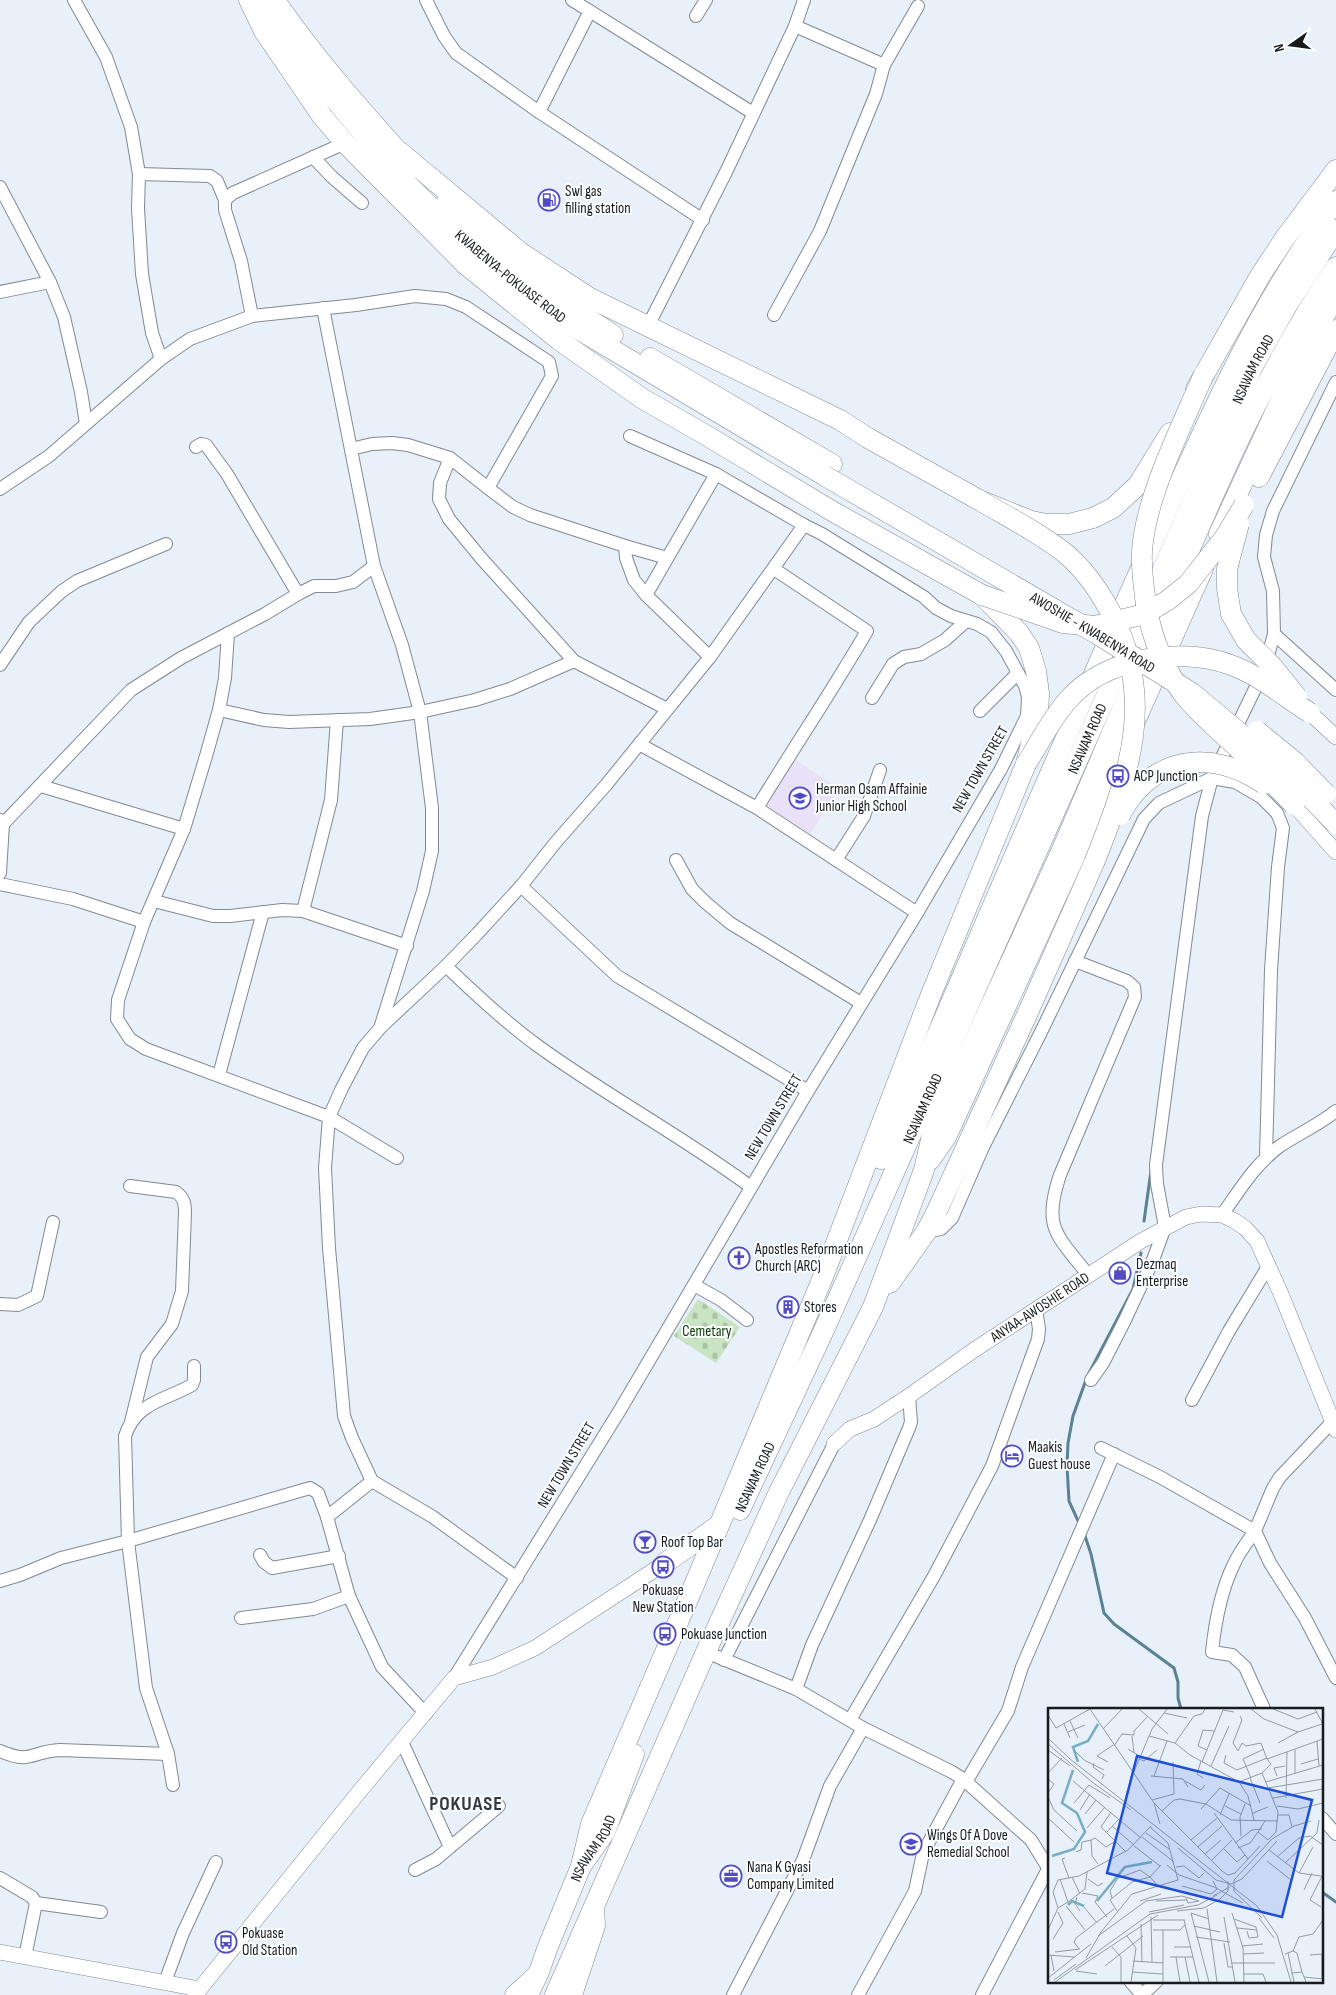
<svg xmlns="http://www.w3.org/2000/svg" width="1336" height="1995" font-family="'Sofia Sans Condensed',sans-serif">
  <defs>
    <pattern id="cemetery-stones" width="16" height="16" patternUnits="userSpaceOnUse" patternTransform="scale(1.25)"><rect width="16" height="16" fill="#c9e4c3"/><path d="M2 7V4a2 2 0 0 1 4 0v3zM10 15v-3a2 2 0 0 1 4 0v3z" fill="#acc3a7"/></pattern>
  </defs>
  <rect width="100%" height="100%" fill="#e8f0fa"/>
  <polygon fill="#e8e1f7" points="793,758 839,789 808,837 761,806"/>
  <polygon fill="url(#cemetery-stones)" points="698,1299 740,1327 716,1363 674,1336"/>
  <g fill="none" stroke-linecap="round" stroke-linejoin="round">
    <g stroke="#5a8293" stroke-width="3">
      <polyline points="1144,1221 1151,1171"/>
      <polyline points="1080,1525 1069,1501 1067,1466 1068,1443 1073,1416 1087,1377 1133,1289 1141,1253"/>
      <polyline points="1084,1533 1091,1554 1104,1613 1114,1624 1174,1668 1178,1682 1178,1698 1181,1709"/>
      <polyline points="1322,1892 1336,1902"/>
    </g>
    <g stroke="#828992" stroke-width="14">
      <g id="minor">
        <polyline points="74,0 106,57 131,127 139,174 138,208 142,274 152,333 161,359"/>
        <polyline points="426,0 444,36 456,53 539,112 703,220"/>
        <polyline points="572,0 753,113"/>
        <polyline points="696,16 706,0"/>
        <polyline points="795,26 884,65"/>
        <polyline points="539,112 590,11"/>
        <polyline points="313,157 332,177 362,203"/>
        <polyline points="139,174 210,176 217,181 225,200"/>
        <polyline points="0,187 50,282 64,317 81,392 86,424"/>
        <polyline points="0,292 50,282"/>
        <polyline points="323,308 374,566 402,645 420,712 432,808 432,851 423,891 381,1025"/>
        <polyline points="774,315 820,231 876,94 884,65 918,6"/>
        <polyline points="252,316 241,261 225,210 225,200 233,193 345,143"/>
        <polyline points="648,326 726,172 795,26 804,0"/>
        <polyline points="196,447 201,444 206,445 227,474 298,594"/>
        <polyline points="450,458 440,483 439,499 449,519 481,558 574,661 667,709"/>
        <polyline points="488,488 513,507 530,515 625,546 626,558 634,580 646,595 710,657"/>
        <polyline points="0,489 49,456 161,359 190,339 252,316 356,305 415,296 446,299 466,307 549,362 552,376 488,488 450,458 408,445 392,443 372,444 351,449"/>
        <polyline points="625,546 667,558"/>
        <polyline points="646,595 716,474"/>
        <polyline points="228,633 225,678 219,710 206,756 184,829 144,922 118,1000 117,1019 130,1039 146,1049 329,1117 397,1158"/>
        <polyline points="1274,634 1336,690"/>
        <polyline points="0,665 29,622 62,591 77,581 166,544"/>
        <polyline points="872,698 893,664 904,657 921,654 945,640 965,622"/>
        <polyline points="219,710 264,720 289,722 370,719 420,712 475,700 510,689 574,661"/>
        <polyline points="980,711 1018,673"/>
        <polyline points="639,744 757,808 917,913"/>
        <polyline points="41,786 184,829"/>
        <path d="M757 808C793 749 832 691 867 631L774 569"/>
        <polyline points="0,820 3,824 0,873"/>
        <polyline points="3,824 131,690 181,658 265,614 298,594 314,586 336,586 353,582 374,566"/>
        <polyline points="676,860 692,889 705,902 730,923 861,1003"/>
        <polyline points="836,860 864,816 880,770"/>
        <polyline points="0,884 73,899 144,922"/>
        <polyline points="521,886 617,976 808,1091"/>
        <polyline points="154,901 213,916 230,916 282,910 303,911 407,946"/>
        <polyline points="303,911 331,800 337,720"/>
        <path d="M1075 961 1127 981 1134 987 1135 997 1060 1175C1042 1228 1057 1235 1089 1276"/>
        <path d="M446 966C475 994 505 1022 538 1046 607 1096 682 1136 751 1187"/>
        <polyline points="219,1075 263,912"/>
        <path d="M130 1186 176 1192C184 1198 185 1203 185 1213L182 1291 172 1324 147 1357 131 1422"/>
        <path d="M1222 1215C1239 1191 1255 1164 1280 1146 1298 1134 1319 1125 1336 1111"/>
        <polyline points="926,1232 941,1229 952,1218 983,1147 1041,1032 1144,819 1159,803 1212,778 1235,782 1261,797 1277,813 1283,828 1278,867 1271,970 1266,1157"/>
        <polyline points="694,1285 721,1300 747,1320"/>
        <polyline points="0,1304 18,1305 37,1296 53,1222"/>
        <polyline points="1091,1380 1103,1363 1125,1320 1153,1260 1165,1227 1157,1184 1156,1165 1202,816 1212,778 1264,670 1274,634 1273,591 1264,557 1266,535 1273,511 1336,382"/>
        <polyline points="1192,1400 1229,1331 1269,1265"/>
        <polyline points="1333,1421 1280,1477 1273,1488 1255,1531 1270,1563 1305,1618 1336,1678"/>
        <path d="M1101 1448 1160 1477 1255 1531C1248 1541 1239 1552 1234 1564 1221 1590 1215 1623 1212 1652L1232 1655 1245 1667 1264 1709"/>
        <polyline points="327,1517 372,1481"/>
        <polyline points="260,1555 264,1562 272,1568 339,1556"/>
        <polyline points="517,1578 433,1517 372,1481 352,1438 344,1416 329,1248 325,1168 329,1117 342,1088 363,1048 381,1027 446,966 477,934 521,886 556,842 606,785 710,657 804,525 716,474 630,436"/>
        <polyline points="0,1581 20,1575 61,1558 128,1541 310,1488 318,1493 327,1517 349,1596 382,1667 426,1714"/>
        <polyline points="241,1618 313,1609 349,1596"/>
        <polyline points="706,1652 796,1689 863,1728 952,1772 963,1779 1031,1840 1050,1871"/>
        <polyline points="724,1660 834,1444"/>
        <polyline points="454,1678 620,1410 808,1091 917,913 1001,769 1027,716 1028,697 1025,686 1006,651 991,632 977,624 951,616 936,608 924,597 822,534 804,525"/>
        <polyline points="796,1689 812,1645 870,1520 909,1428 911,1422 909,1396"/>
        <polyline points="850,1720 934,1576 992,1466 1038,1339 1039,1329 1036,1309"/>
        <polyline points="402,1742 450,1847"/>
        <path d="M0 1751C32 1765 31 1751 60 1750L168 1754"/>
        <polyline points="966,1782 1008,1711 1022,1667 1114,1454"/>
        <path d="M173 1785 168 1754 146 1688 128 1541 125 1436C136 1402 166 1400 192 1385L194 1380V1366"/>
        <polyline points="1322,1818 1336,1834"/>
        <polyline points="415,1870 436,1859 499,1806"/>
        <polyline points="0,1878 32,1897 36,1903 25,1957"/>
        <polyline points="36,1903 101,1912"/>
        <polyline points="1130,1981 1142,1995"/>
        <polyline points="165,1982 183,1933 216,1862"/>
        <polyline points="733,1995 803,1860 830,1786 863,1728"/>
        <polyline points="858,1995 915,1891 923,1853 963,1779"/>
        <polyline points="982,1995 1048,1869"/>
        <polyline points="1142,1995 1157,1981"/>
      </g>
    </g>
    <g stroke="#828992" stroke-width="16">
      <g id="tertiary">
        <polyline points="1310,713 1336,737"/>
        <polyline points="1294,805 1336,852"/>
        <path id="s1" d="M834 1444 850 1429 874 1419 909 1396 974 1350 1141 1241 1186 1217 1201 1214 1222 1215 1235 1221 1245 1228 1257 1241 1281 1294 1336 1430"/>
        <polyline points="0,1952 200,1989"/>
        <polyline points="195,1995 359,1792 454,1678 493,1667 535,1648 665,1563"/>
      </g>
    </g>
    <g stroke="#828992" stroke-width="19">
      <g id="secondary">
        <path d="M276 0C313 54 356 103 400 152"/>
        <polyline points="514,1995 537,1974"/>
        <polyline points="573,1995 596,1926 595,1906"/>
      </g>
    </g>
    <g stroke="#828992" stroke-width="21">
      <g id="primary">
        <path id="s2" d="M261 0 312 72 382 156 409 186 455 231 509 277 571 325 825 476"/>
        <path d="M447 201C497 252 553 297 613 335"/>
        <polyline points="650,358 832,464"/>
      </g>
    </g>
    <g stroke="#828992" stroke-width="21">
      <g id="trunk">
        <polyline points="249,0 264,31 322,116 345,143 465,264 559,340 643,399 704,434 832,511 982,595 1019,633 1029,648 1036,671 1039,693 1038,716 1026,764 930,997 823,1277 695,1583 591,1824 581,1866"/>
        <polyline points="400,152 520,252 590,298 840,420 868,438 979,500 1031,521 1047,524 1069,524 1093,518 1113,508 1138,485 1170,433"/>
        <polyline points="1196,389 1260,276 1285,238 1336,170"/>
        <polyline points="1259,477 1336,330"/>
        <polyline points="1219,534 1290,380 1336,294"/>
        <path d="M1149 645C1204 516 1257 383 1336 267"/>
        <path d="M881 1159 903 1114C983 929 1062 743 1145 559 1201 436 1254 309 1336 201"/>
        <polyline points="930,1160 946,1137 1074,858 1203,569"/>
        <polyline points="890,1283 926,1232 936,1213 1025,1019 1094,863"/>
        <path id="s3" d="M740 1510 824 1330 1253 366 1286 307 1336 230"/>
        <polyline points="665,1563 719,1525"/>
        <path id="s4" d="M528 1995 539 1972 547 1949 581 1866 605 1832 634 1754"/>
        <polyline points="555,1995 709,1645 779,1492 873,1307 924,1170 933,1131 1061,852 1135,679"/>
      </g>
    </g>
    <use href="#minor" stroke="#fff" stroke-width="12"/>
    <use href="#tertiary" stroke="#fff" stroke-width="15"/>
    <use href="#secondary" stroke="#fff" stroke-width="18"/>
    <use href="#primary" stroke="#fff" stroke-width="20"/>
    <use href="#trunk" stroke="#fff" stroke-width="20"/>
    <g stroke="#828992" stroke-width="21" stroke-linecap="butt">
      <g id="primary-bridge">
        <path id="s5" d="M825 476 1097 634 1192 693 1246 738 1301 788 1336 824"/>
        <polyline points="1257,731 1295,762 1326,794"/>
      </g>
    </g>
    <g stroke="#828992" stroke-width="21" stroke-linecap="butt">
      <g id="trunk-bridge">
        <path d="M1204 374C1182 426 1145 497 1142 552 1141 570 1144 588 1146 605 1152 638 1163 668 1184 695 1201 716 1221 732 1241 751 1259 768 1277 787 1294 805"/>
        <path d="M979 500C1008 517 1040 533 1066 554 1084 569 1099 591 1110 611 1158 699 1128 778 1094 863"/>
        <polyline points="1239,524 1227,569 1227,588 1231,614 1246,640 1272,666 1297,697"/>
        <polyline points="982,595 1063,623 1095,626 1145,614 1168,600 1188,584 1225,537 1244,505"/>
        <path d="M1026 764C1039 744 1051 719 1068 700 1104 658 1180 646 1231 665 1259 675 1285 697 1310 713"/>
        <path d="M1120 815C1151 756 1211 748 1264 784"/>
      </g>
    </g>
    <use href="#primary-bridge" stroke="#fff" stroke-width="20"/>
    <use href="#trunk-bridge" stroke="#fff" stroke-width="20"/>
  </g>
  <defs>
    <g id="fuel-ring" transform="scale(1.125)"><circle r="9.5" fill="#fbfdff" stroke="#524bc2" stroke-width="1.5"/><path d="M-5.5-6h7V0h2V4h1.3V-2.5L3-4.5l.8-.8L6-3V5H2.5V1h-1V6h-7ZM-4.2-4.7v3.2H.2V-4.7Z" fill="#524bc2"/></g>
    <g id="bus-ring" transform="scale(1.125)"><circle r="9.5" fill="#fbfdff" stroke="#524bc2" stroke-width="1.5"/><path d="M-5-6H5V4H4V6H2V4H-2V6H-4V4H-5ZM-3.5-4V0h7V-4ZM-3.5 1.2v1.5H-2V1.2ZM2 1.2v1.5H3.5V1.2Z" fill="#524bc2"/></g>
    <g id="school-ring" transform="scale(1.125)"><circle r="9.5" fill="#fbfdff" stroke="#524bc2" stroke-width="1.5"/><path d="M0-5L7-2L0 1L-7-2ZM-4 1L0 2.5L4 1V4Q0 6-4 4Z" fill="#524bc2"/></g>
    <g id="church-ring" transform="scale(1.125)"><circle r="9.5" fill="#fbfdff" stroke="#524bc2" stroke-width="1.5"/><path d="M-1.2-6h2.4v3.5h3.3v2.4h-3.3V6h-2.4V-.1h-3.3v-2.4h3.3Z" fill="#524bc2"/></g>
    <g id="shop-ring" transform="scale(1.125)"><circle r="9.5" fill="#fbfdff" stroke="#524bc2" stroke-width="1.5"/><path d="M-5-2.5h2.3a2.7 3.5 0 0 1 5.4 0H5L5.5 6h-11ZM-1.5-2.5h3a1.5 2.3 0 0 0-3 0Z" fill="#524bc2"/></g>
    <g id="building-ring" transform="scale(1.125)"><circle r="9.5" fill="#fbfdff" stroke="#524bc2" stroke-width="1.5"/><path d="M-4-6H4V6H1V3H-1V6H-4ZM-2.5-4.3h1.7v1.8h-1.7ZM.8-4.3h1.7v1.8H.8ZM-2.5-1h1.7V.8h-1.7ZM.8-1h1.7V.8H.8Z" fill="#524bc2"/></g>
    <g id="hotel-ring" transform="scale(1.125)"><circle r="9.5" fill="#fbfdff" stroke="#524bc2" stroke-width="1.5"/><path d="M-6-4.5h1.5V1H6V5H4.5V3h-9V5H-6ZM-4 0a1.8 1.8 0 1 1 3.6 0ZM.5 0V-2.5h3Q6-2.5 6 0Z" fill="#524bc2"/></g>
    <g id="bar-ring" transform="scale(1.125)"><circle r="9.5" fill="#fbfdff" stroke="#524bc2" stroke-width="1.5"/><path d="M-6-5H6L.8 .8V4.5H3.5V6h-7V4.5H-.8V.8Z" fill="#524bc2"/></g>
    <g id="office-ring" transform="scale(1.125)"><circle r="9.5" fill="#fbfdff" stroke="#524bc2" stroke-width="1.5"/><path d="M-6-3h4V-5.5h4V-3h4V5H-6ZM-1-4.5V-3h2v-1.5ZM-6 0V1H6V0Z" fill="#524bc2"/></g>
  </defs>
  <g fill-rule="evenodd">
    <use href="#fuel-ring" x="549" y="200"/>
    <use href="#bus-ring" x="1118" y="776"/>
    <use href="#school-ring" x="800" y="798"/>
    <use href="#church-ring" x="739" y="1258"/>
    <use href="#shop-ring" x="1120" y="1273"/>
    <use href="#building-ring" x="788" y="1307"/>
    <use href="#hotel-ring" x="1012" y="1456"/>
    <use href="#bar-ring" x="645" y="1542"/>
    <use href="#bus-ring" x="663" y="1567"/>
    <use href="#bus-ring" x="665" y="1634"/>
    <use href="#school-ring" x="911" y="1844"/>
    <use href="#office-ring" x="731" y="1876"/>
    <use href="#bus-ring" x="226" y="1942"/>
  </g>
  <g text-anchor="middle" stroke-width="4" stroke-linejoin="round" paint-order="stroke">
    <g font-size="15" fill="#181b1e" stroke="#fbfdff" text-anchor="start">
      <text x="565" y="196">Swl gas<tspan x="565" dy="17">filling station</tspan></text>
      <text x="1134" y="781">ACP Junction</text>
      <text x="816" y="794">Herman Osam Affainie<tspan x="816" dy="17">Junior High School</tspan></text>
      <text x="755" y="1254">Apostles Reformation<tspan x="755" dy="17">Church (ARC)</tspan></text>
      <text x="1136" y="1269">Dezmaq<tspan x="1136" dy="17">Enterprise</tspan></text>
      <text x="804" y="1312">Stores</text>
      <text x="1028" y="1452">Maakis<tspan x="1028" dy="17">Guest house</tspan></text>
      <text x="661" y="1547">Roof Top Bar</text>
      <text x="663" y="1595" text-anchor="middle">Pokuase<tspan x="663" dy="17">New Station</tspan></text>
      <text x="681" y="1639">Pokuase Junction</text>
      <text x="927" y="1840">Wings Of A Dove<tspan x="927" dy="17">Remedial School</tspan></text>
      <text x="747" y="1872">Nana K Gyasi<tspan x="747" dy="17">Company Limited</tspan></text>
      <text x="242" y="1938">Pokuase<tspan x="242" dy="17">Old Station</tspan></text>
    </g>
    <g font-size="15" fill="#181b1e" stroke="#fbfdff">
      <text dy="5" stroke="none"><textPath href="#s2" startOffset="374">KWABENYA-POKUASE ROAD</textPath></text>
      <text dy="5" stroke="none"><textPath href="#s3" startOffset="1251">NSAWAM ROAD</textPath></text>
      <text dy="5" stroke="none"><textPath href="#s5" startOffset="310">AWOSHIE - KWABENYA ROAD</textPath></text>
      <text dy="5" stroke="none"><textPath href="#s3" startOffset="846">NSAWAM ROAD</textPath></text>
      <text transform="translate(980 769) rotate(-60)" y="5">NEW TOWN STREET</text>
      <text dy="5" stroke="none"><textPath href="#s3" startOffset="441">NSAWAM ROAD</textPath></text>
      <text transform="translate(773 1117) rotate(-59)" y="5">NEW TOWN STREET</text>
      <text dy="5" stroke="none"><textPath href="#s1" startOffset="248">ANYAA-AWOSHIE ROAD</textPath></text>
      <text transform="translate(566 1465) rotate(-59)" y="5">NEW TOWN STREET</text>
      <text transform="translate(755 1477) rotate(-65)" y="5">NSAWAM ROAD</text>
      <text dy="5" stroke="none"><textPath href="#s4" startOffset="161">NSAWAM ROAD</textPath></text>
    </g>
    <g font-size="15" fill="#073600" stroke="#fbfdff">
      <text x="707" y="1336">Cemetary</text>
    </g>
    <g font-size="20" font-weight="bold" letter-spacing="1" fill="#323941" stroke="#fbfdff">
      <text x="466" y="1810">POKUASE</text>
    </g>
  </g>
  <g transform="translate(1048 1708)">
    <rect width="275" height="275" fill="#e8f0fa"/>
    <path fill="none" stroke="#77aec5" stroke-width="2.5" d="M30 54 25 39 40 33 50 16M4 148 26 141 37 124 29 105 14 95 25 62M49 193 77 159 104 154M20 197 24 193 36 198"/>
    <path fill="none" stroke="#959ba2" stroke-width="1" d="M42 1 106 95 174 163 180 167 187 165 200 151M91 1 120 26M203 1 216 11 250 24 274 16M225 1 250 11 269 4M267 1 275 16M116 5 139 10M0 7 8 20 42 1M22 13 30 30M16 16 22 30M55 21 74 1M20 24 37 17M84 28 86 45M101 28 127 35 142 47 191 74 214 65 223 56 219 51 275 31M0 30 22 51 209 198 229 227 243 274M269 33 271 58M127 35 146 8 154 6 157 1M230 35 250 24M0 36 44 74 83 102M66 38 74 26 86 27V23L100 8M80 41 93 49M0 42 22 58M26 42 36 52 56 62M159 42 150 38 155 22 166 23M190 43 194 35 198 38 213 35 219 51M190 43 185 35 194 12 192 8M178 47 176 55 189 62 219 50M91 51 96 53 109 42M153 53 149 66 155 70M60 54 49 48 65 37M154 54 175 2 186 4M46 55 45 59 56 67 54 71M253 56 270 51M163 58 181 18M0 65 14 50M214 65 230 104 228 124 220 132 210 124 217 113M247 65V42M85 66 104 21 119 1M103 68 135 71 140 79M106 68 119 33M229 68 226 60 237 58M202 70 212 95M203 70 195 51 216 41M0 71 6 76 0 85M25 73 93 130M137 73 153 82 157 77M191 74 200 88 206 112M218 74 275 57M220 80 275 71M0 89 6 102 29 123M225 90 275 81M238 90 239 44M104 92 126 86 125 54M26 95 41 77 62 90M106 95 112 116M177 98 193 106M229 98 250 101 275 95M153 101 172 80 203 98M32 102 42 86M114 103 126 92 132 91 158 96 183 112 230 113M63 104 53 119 77 143M166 105 200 151 212 138M205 105 220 99M37 106 48 92M172 107 181 86M230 107H241L244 119M0 110 26 134M64 118 86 137M39 120 57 99M58 125 71 111M98 125 121 141M193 128 192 109 197 96M94 129 126 154M143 132 169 110M187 135 204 122 214 121M86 138 112 158M150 139 174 118M130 140 168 172 183 176 194 171 229 133M190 140 202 135 210 124M176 141 189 154 197 147M221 142 251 165 265 139M28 144 33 142 34 134 43 132M157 146 173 132M229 149 251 130 262 128 275 137M17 150 14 151 21 170M164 152 184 132M219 153 243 172M237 155 269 125 271 112M50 156 44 148 43 132 47 130 58 139 66 134M119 157 131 167 166 179 195 195M128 159 136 158 151 170 156 165M251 165 273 168M24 169 32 186M40 171 50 178 55 175M134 178 163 186 169 181 165 173M256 182 264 165M34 185 50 188 47 194 59 209M165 188 182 179M29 189 27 196 32 203M64 190 62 183 70 170 92 162 102 169 113 157M172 191 180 183V173M92 193 113 186M108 193 139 192M20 194 37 181 39 164M18 198 37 222M36 199 49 215M273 199 262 192 275 166M10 200 5 184 10 172 31 168 80 142 103 118M159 201 169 274M69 203 62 192 84 174 102 169 110 178M129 203 156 200 172 191M101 204 136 197M184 205 195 240 196 274M103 209 104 254M176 209 187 274M211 210 226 230M214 210 186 183V172L224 131 246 118 263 113M186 211 208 219 210 229 201 230 199 223M105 212H137M136 212 151 274M93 216 94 254M146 218 172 224M189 220 209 222M0 222 10 200 20 194 12 171M105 222H132L137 217M50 228 98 193 134 188 151 193 140 195 138 190M79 228 88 240 83 274M148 229 182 234M5 231 15 215 10 204M176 235 180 259H184M194 238 215 236M64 239 73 249V274M126 239H142M31 241 26 234 28 230 66 201M245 243 249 245 254 264M7 244 32 241M240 245 246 274M195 246 216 245M237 246 245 243 251 229 265 226 275 212M0 247 26 249M3 247 6 263M262 247 274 246V271M122 249H145M128 249 132 274M137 249 142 274M38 250 53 224 84 186 130 172 120 135 102 119M85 253 115 255M183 255H227M57 258 95 228M27 262 110 207M28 263 49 266M84 264 115 266M243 265 254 264 258 274M195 266H215L218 274M256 269 275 271M0 270 43 236M6 272 28 256M7 274 102 206 150 197 169 187M115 274V222M161 274 143 205 161 211"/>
    <path fill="#1d4ed8" fill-opacity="0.15" stroke="#1d4ed8" stroke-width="2.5" d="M89 48 264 92 234 209 59 165Z"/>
    <rect width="275" height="275" fill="none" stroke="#181b1e" stroke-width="2.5"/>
  </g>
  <g transform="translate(1291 45) rotate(256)" stroke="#fbfdff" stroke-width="4" paint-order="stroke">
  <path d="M0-4L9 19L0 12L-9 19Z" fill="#181b1e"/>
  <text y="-8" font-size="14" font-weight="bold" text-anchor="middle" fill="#181b1e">N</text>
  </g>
</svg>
